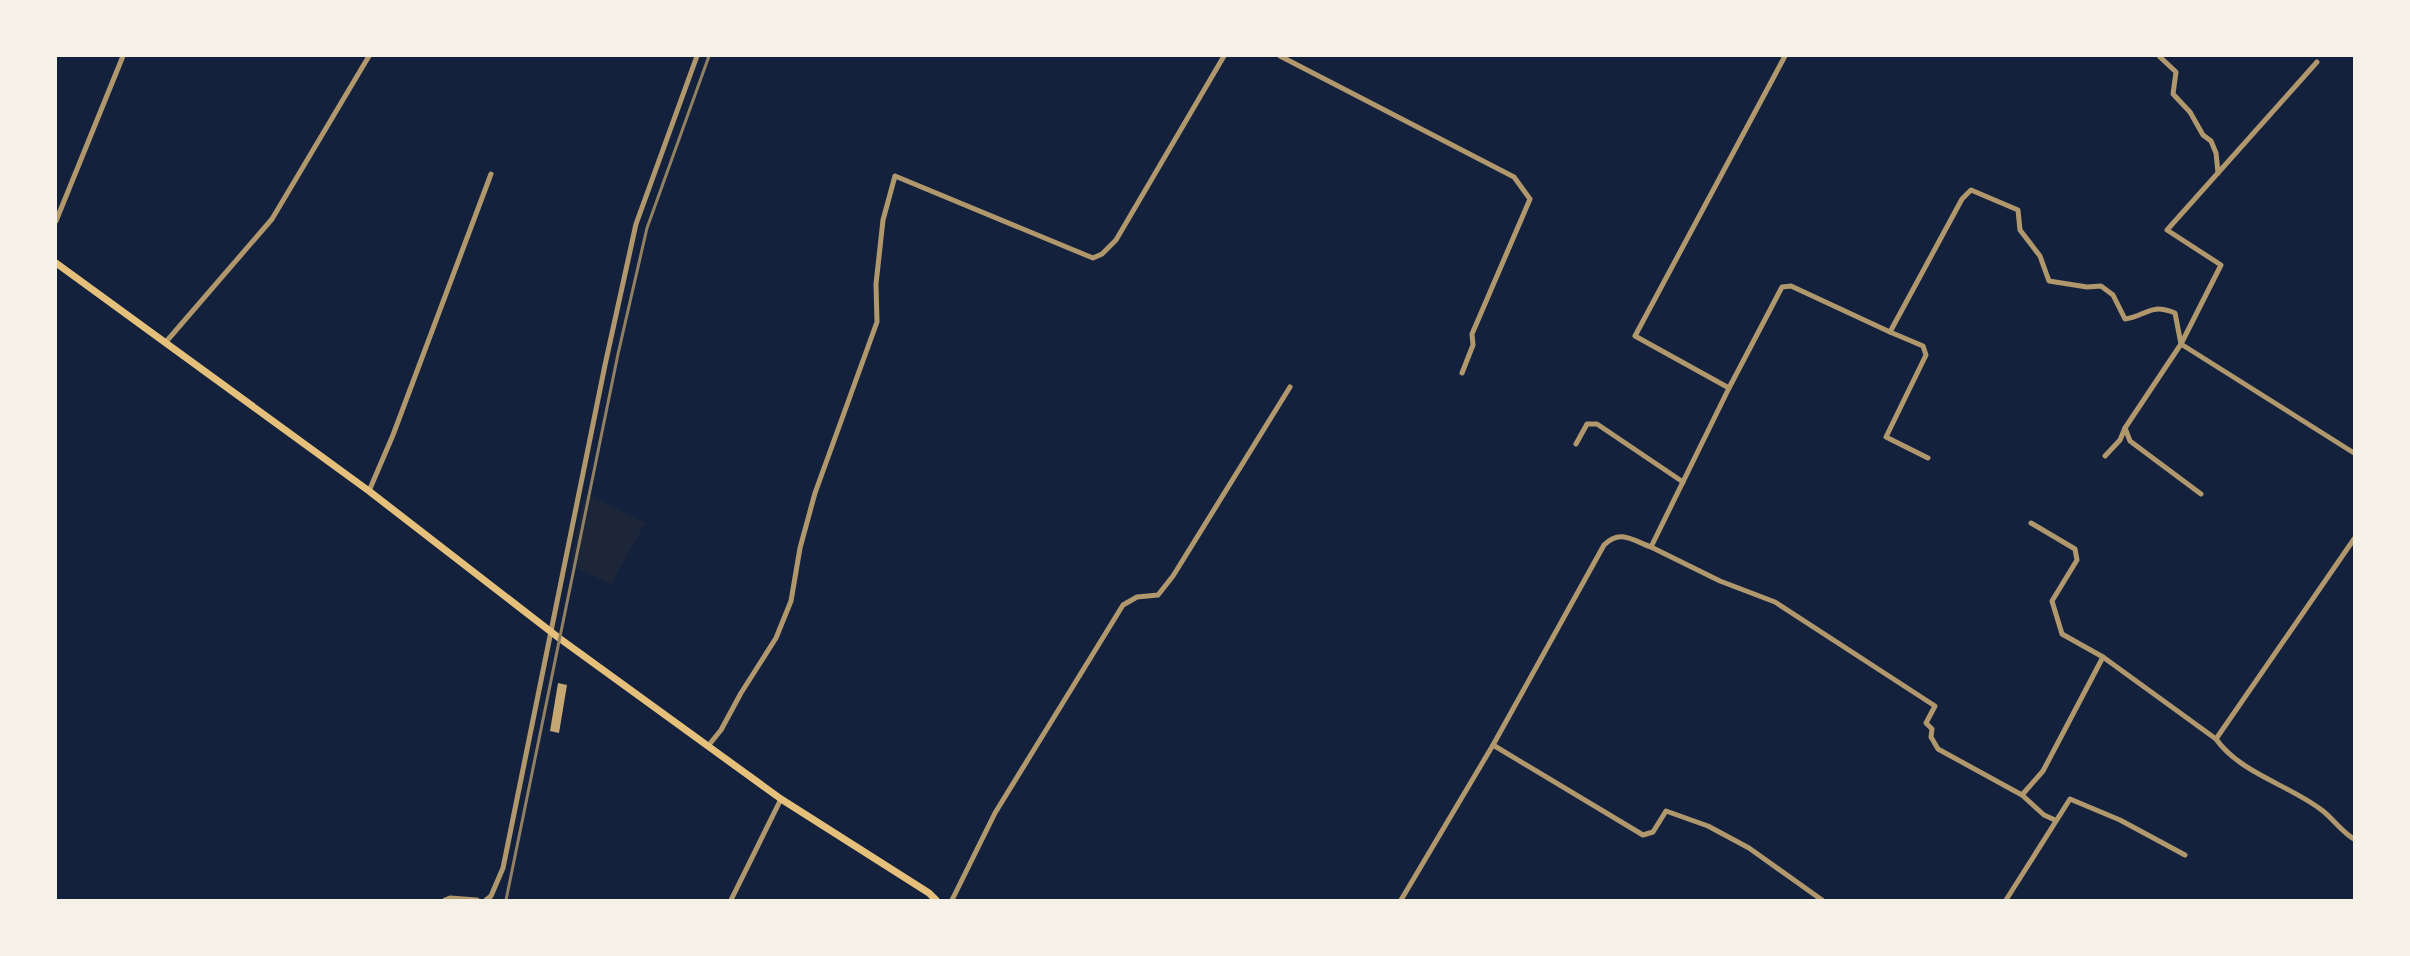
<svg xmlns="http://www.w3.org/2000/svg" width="2410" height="956" font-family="'Fira Sans Condensed',sans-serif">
  <rect width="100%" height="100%" fill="#14213d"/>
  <polygon fill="#1d2539" points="585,493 645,523 611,584 570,565"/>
  <polygon fill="#c6a872" points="558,683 567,685 559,733 550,731"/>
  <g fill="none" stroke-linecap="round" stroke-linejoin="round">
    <g stroke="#b1986c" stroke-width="5">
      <polyline points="1280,56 1514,177 1530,199 1472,334 1473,345 1462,373"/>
      <polyline points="2159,56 2176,72 2173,94 2190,112 2203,135 2211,141 2216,153 2218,173"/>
      <polyline points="56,221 123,56"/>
      <polyline points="165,343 272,219 369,56"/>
      <polyline points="1729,388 1782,287 1791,286 1890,332"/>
      <polyline points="1576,444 1587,424 1597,424 1683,482"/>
      <polyline points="2105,456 2120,440 2125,428"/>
      <path d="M1928 458 1886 437 1926 355 1923 346 1890 332 1962 199 1971 190 2018 210 2020 230 2040 256 2049 281 2087 287 2101 286 2113 295 2125 319C2149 315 2149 303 2175 313L2181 344 2354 453"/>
      <polyline points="369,491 393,435 491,174"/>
      <polyline points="2201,494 2130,441 2125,428 2181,344 2221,265 2167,230 2317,62"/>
      <polyline points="2031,523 2075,549 2077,560 2052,601 2062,634 2103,657"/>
      <path d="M2354 539 2216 739C2241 774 2290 785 2323 811 2334 820 2342 832 2354 839"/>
      <polyline points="1651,547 1720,581 1775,602 1935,706 1926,723 1932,729 1931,737 1938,749 2022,795 2043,771 2103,657 2216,739"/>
      <polyline points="1493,745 1643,835 1653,832 1666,811 1708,826 1749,848 1822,900"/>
      <polyline points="708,746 721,730 741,693 776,638 791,601 800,548 815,493 877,322 876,284 883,220 895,176 1093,258 1102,254 1116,240 1224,56"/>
      <polyline points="2022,795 2044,815 2055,820"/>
      <polyline points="445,900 450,898 477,900"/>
      <polyline points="486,900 491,896 503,868 605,365 636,224 697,56"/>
      <polyline points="731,900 781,799"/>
      <polyline points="952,900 995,813 1123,605 1137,597 1158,595 1173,576 1290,387"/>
      <path d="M1401 900 1493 745 1604 545C1620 529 1632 540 1651 547L1729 388 1635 336 1785 56"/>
      <polyline points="2006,900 2070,799 2120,820 2185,855"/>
    </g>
    <polyline stroke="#e5c07b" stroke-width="7" points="56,263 369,491 559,638 781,799 929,893 936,900"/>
    <polyline stroke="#918062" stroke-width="3" points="506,900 618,354 647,228 709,56"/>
  </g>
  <rect width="2410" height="956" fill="none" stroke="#f6f1e7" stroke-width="114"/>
</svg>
